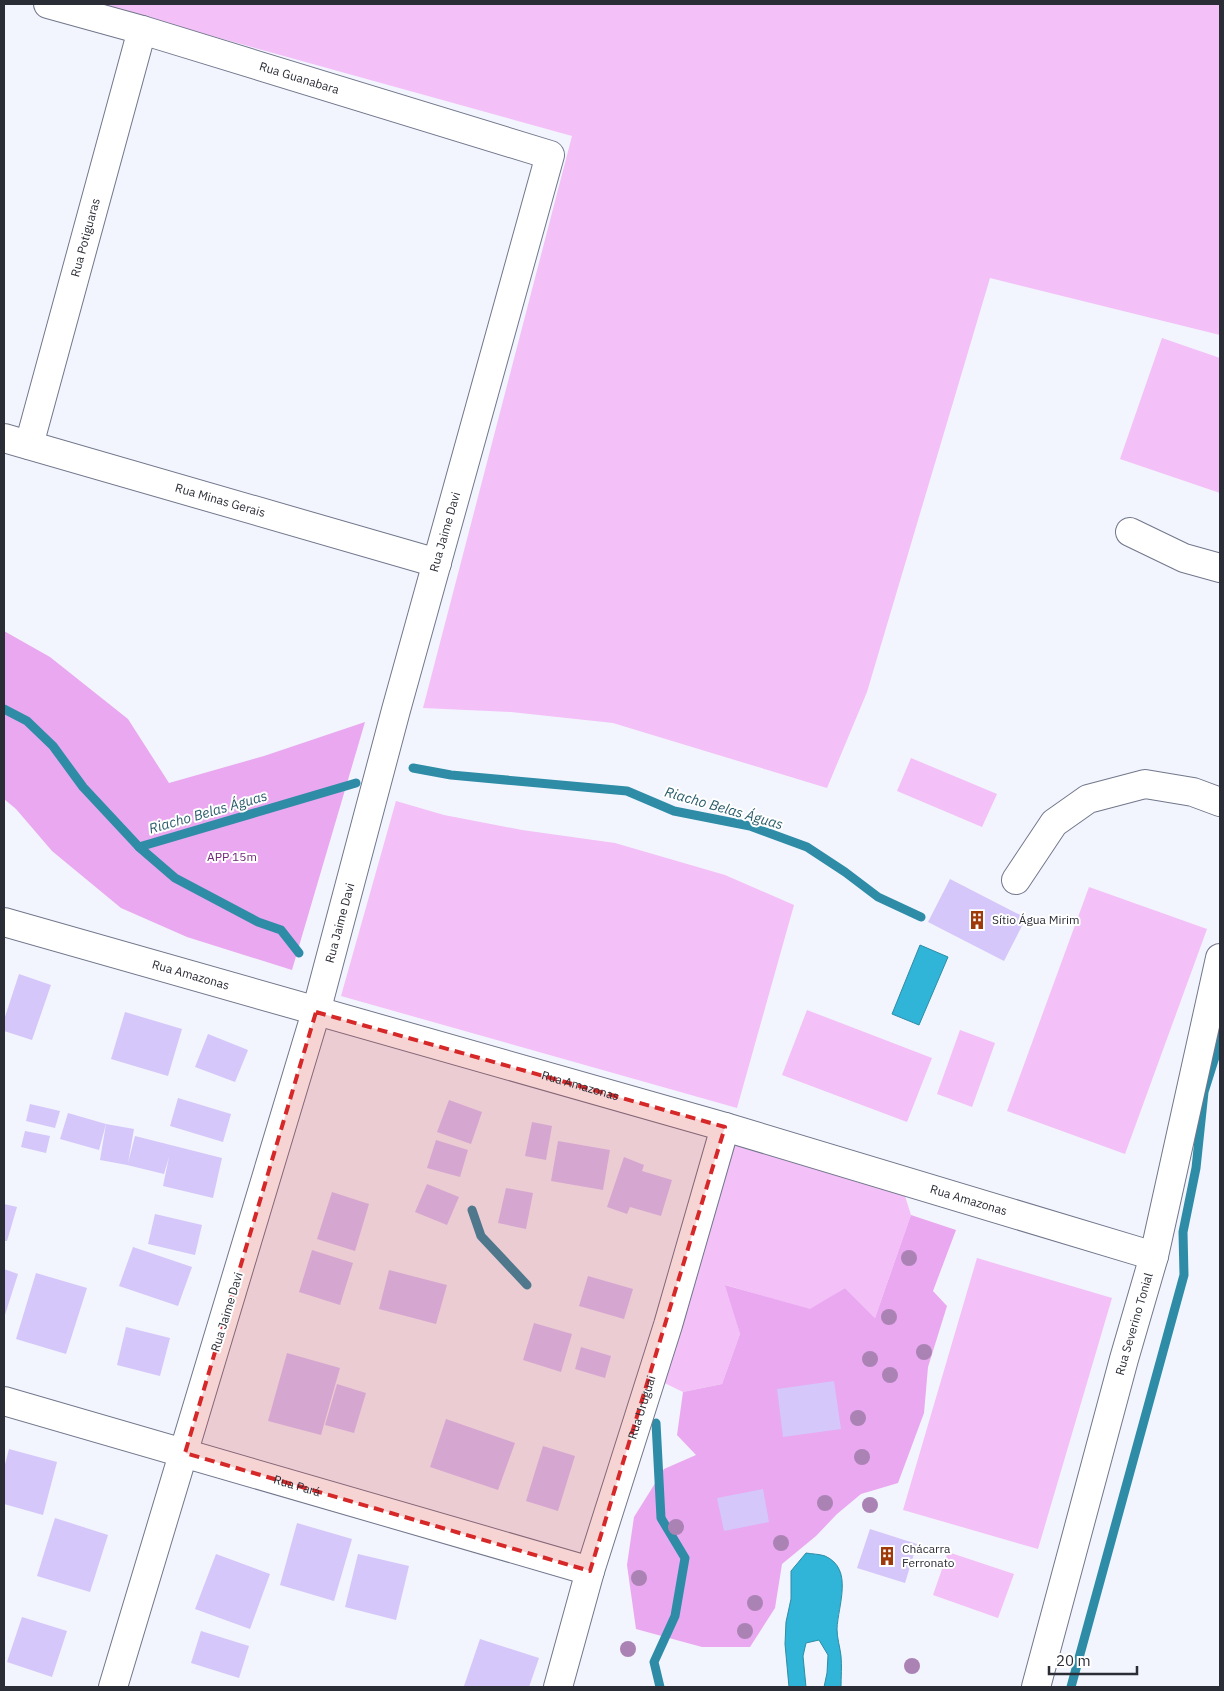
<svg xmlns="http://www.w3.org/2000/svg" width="1224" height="1691" font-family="'IBM Plex Sans',sans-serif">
  <rect width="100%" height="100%" fill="#f2f5fe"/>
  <g fill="#f3c0f8">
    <polygon points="97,4 1220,4 1220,335 990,278 867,692 827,788 613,723 511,712 423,708 572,136"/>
    <polygon points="1162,338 1220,358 1220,493 1120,459"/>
    <polygon points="911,758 997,794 982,827 897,791"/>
    <polygon points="396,801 444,815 522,830 615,843 725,875 794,905 737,1108 341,996"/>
    <polygon points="1089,887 1207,929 1125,1154 1007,1111"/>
    <polygon points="807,1010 932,1058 907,1122 782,1075"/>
    <polygon points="960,1030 995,1043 972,1107 937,1094"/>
    <polygon points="712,1138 905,1196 911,1215 875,1318 845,1288 810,1310 726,1285 740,1334 722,1384 683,1392 648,1375"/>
    <polygon points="977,1258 1112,1298 1038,1549 903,1510"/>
    <polygon points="948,1552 1014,1574 998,1618 933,1595"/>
  </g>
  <g fill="#e9a8ef">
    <polygon points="4,631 50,657 128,719 169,783 264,756 365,722 292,970 187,937 121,908 52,851 16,809 4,799"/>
    <polygon points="911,1215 956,1230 933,1291 947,1306 928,1367 924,1413 898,1483 861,1494 837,1514 816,1536 782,1564 775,1608 750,1647 702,1647 636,1629 627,1565 634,1517 664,1469 696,1455 677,1435 683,1392 722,1384 740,1334 725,1285 810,1309 845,1288 875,1318"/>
  </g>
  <g fill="#30b4d7" stroke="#2e8ca7">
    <polygon points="920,945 948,957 919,1025 892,1014"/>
    <path d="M806 1553C812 1554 819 1554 825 1556 854 1569 838 1605 837 1629 837 1638 840 1647 841 1656 842 1666 841 1677 841 1687H824L827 1673 828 1655 819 1640 806 1643 803 1656 806 1687H789L785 1644 786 1622 791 1599V1571Z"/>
  </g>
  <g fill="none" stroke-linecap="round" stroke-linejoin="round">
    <g stroke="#2e8ca7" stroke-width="9">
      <polyline points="4,709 27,721 53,746 83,787 139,847 356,783"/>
      <polyline points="413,768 451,775 627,791 674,811 750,826 807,847 845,872 878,897 921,917"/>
      <polyline points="139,847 175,878 258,922 281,930 299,953"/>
      <polyline points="472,1210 481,1236 527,1285"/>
      <polyline points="656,1423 661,1518 685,1558 675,1616 654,1662 660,1687"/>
      <polyline points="1071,1687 1184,1275 1183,1232 1196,1168 1204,1092 1216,1054 1216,1028"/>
    </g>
  </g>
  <g fill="#d5c7fa">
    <polygon points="950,879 1026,918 1004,961 928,922"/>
    <polygon points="19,974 51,985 32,1040 4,1031 4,1020"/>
    <polygon points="125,1012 182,1029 168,1076 111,1059"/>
    <polygon points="208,1034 248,1050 235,1082 195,1067"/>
    <polygon points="178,1098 231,1114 223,1142 170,1126"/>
    <polygon points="449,1100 482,1112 471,1144 437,1132"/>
    <polygon points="30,1104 60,1111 55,1128 26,1121"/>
    <polygon points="68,1113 106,1124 99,1150 60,1139"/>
    <polygon points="532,1122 552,1126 546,1160 525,1156"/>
    <polygon points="106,1124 134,1129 128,1163 135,1136 222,1158 213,1198 163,1186 169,1157 164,1174 127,1165 100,1160"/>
    <polygon points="25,1131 50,1136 46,1153 21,1147"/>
    <polygon points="436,1140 468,1150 460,1177 427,1168"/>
    <polygon points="558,1141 610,1150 603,1190 551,1181"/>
    <polygon points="624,1157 644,1165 642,1171 672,1180 661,1216 630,1207 627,1214 607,1207"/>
    <polygon points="427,1184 459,1197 447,1225 415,1212"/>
    <polygon points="506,1188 533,1193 526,1229 498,1223"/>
    <polygon points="332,1192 369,1204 355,1251 317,1239"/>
    <polygon points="4,1204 17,1207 7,1241 4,1241"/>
    <polygon points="155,1214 202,1225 195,1255 148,1244"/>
    <polygon points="133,1247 192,1267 178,1306 119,1286"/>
    <polygon points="312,1250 353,1263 340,1305 299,1292"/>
    <polygon points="4,1269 18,1274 4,1318"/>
    <polygon points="389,1270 447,1285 436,1324 379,1309"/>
    <polygon points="36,1273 87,1288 66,1354 16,1339"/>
    <polygon points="588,1276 633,1289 624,1319 579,1306"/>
    <polygon points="534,1323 572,1334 561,1372 523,1360"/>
    <polygon points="126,1327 170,1338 160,1376 117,1365"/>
    <polygon points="581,1347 611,1356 605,1378 575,1369"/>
    <polygon points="287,1353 340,1368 321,1435 268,1421"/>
    <polygon points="834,1381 841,1429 783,1437 777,1389"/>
    <polygon points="337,1384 366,1393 354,1433 325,1425"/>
    <polygon points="446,1419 515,1443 498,1490 430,1467"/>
    <polygon points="543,1446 575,1456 558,1511 526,1501"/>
    <polygon points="9,1449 57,1462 43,1515 4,1504 4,1468"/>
    <polygon points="763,1489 769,1522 724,1531 717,1498"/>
    <polygon points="55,1518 108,1535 90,1592 37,1576"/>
    <polygon points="297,1523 352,1539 334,1601 280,1585"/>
    <polygon points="870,1529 917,1544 905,1583 857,1568"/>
    <polygon points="216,1554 270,1574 250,1629 195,1609"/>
    <polygon points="358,1554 409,1566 396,1620 345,1607"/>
    <polygon points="22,1617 67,1631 52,1677 7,1662"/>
    <polygon points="201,1631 249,1646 239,1678 191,1663"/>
    <polygon points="480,1639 539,1658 529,1687 464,1686"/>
  </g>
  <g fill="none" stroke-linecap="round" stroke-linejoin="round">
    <g stroke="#71778b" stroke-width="30">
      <g id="minor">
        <path id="s1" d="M48 4 142 30 550 155 396 710 316 1012 113 1687"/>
        <path id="s2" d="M4 438 437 563"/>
        <path id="s3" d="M29 445 142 30"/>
        <polyline points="1130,532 1184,558 1220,568"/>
        <polyline points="1016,880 1054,823 1088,799 1145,784 1193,792 1220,802"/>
        <path id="s4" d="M4 922 725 1127 1154 1256"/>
        <path id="s5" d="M4 1401 590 1571"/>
        <path id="s6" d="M558 1687 590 1571 668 1325 725 1127"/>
        <path id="s7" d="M1036 1687 1124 1359 1154 1256 1220 958"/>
      </g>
    </g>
    <use href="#minor" stroke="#fff" stroke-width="28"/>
  </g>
  <g fill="#aa83b4">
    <circle cx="909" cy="1258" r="8"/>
    <circle cx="889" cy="1317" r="8"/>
    <circle cx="924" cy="1352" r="8"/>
    <circle cx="870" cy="1359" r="8"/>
    <circle cx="890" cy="1375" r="8"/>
    <circle cx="858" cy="1418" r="8"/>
    <circle cx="862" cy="1457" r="8"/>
    <circle cx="825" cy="1503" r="8"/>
    <circle cx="870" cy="1505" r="8"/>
    <circle cx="676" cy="1527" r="8"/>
    <circle cx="781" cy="1543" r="8"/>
    <circle cx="639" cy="1578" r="8"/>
    <circle cx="755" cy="1603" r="8"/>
    <circle cx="745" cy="1631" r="8"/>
    <circle cx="628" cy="1649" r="8"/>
    <circle cx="912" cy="1666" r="8"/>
  </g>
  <path fill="#d62828" fill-opacity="0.2" stroke="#d62828" stroke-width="4" stroke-dasharray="10 6" stroke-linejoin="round" d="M316 1012 725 1127 590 1571 185 1453Z"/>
  <defs>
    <g id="building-bare" transform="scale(1.5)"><path d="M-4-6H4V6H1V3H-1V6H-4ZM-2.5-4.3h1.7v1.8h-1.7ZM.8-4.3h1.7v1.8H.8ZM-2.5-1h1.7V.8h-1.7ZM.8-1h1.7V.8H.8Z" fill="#9e3909" stroke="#fff" stroke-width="2.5" paint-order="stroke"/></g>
  </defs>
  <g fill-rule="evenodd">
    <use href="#building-bare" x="977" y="920"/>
    <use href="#building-bare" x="887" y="1556"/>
  </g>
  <g text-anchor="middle" stroke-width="4" stroke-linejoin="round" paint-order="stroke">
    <g font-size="12" fill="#2b2d36" stroke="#fff">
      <text dy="4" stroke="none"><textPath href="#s1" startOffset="262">Rua Guanabara</textPath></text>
      <text dy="4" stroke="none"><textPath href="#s3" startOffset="215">Rua Potiguaras</textPath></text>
      <text dy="4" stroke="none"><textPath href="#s2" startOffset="225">Rua Minas Gerais</textPath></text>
      <text transform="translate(445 532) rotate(-74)" y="4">Rua Jaime Davi</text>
      <text transform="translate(340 923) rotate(-75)" y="4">Rua Jaime Davi</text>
      <text dy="4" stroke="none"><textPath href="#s4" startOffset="194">Rua Amazonas</textPath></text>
      <text dy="4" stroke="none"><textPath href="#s4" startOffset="599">Rua Amazonas</textPath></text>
      <text dy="4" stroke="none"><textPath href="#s4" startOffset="1004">Rua Amazonas</textPath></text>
      <text transform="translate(227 1312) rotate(-73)" y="4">Rua Jaime Davi</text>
      <text dy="4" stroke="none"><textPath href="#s7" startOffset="376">Rua Severino Tonial</textPath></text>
      <text dy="4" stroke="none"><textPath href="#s6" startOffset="292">Rua Uruguai</textPath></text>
      <text dy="4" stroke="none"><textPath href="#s5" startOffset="305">Rua Pará</textPath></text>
    </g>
    <g font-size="12" fill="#702578" stroke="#fff">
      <text x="232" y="861">APP 15m</text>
    </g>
    <g font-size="12" fill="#2b2d36" stroke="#fff" text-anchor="start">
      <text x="992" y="924">Sítio Água Mirim</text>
      <text x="902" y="1553">Chácarra<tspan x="902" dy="14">Ferronato</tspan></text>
    </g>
    <g font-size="14" font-style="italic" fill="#295c6b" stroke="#fff">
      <text transform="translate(724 808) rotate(16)" y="5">Riacho Belas Águas</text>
      <text transform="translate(208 812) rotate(-16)" y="5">Riacho Belas Águas</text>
    </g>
  </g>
  <rect width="1224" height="1691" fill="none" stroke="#2b2d36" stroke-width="10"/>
  <path d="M1049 1666v8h88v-8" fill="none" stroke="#2b2d36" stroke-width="2.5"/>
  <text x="1056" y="1666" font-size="15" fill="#2b2d36" stroke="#ffffff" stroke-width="4" paint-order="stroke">20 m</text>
</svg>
